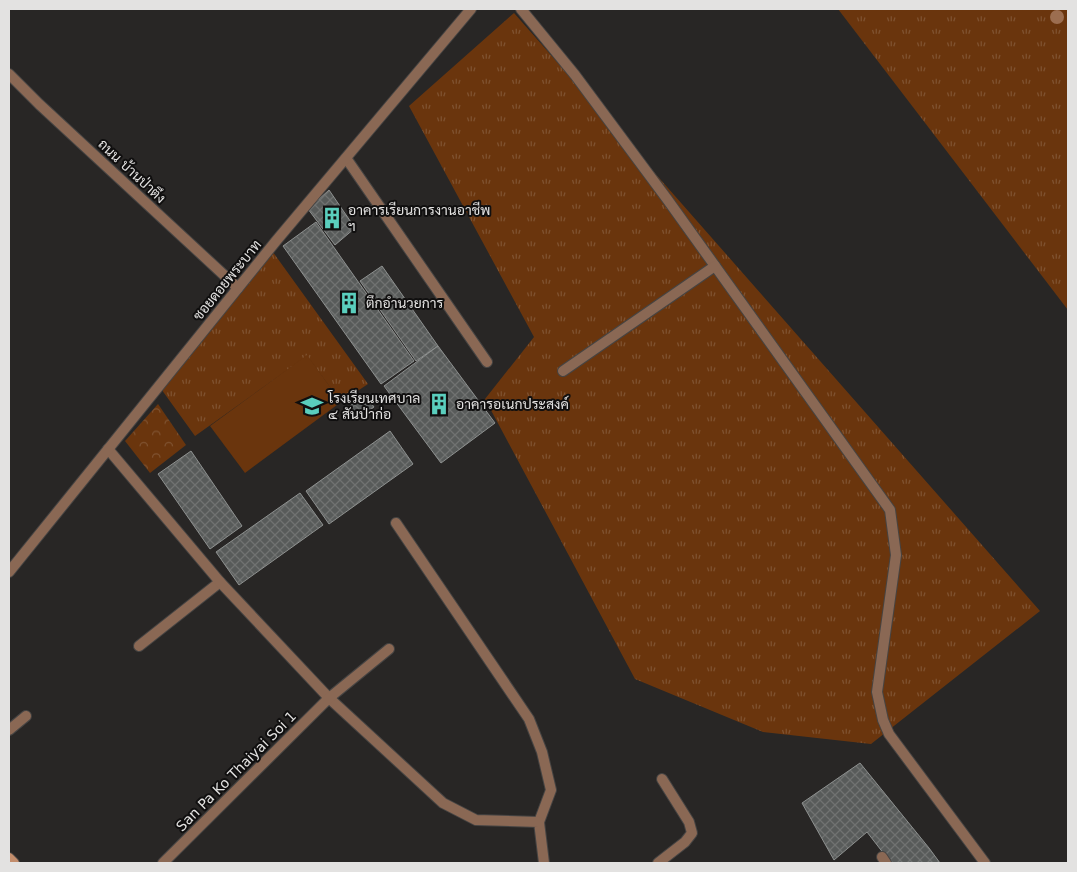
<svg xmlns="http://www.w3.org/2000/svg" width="1077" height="872" font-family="'DejaVu Sans',Sarabun,sans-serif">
  <defs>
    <pattern id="grass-tufts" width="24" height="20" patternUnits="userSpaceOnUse" patternTransform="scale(1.25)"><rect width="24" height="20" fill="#6a350d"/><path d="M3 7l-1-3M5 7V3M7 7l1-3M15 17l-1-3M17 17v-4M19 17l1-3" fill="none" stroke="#7f5230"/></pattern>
    <pattern id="park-crowns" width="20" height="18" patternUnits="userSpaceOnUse" patternTransform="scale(1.25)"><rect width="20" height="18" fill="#6a350d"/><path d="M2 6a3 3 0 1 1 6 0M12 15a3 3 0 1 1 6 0" fill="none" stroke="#7f5230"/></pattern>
    <pattern id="building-cross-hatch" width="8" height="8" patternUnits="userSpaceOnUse" patternTransform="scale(1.25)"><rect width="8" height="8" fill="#585b5a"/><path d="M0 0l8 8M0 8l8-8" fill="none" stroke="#707271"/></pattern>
  </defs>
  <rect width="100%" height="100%" fill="#282625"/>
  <g fill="url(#grass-tufts)">
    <polygon points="838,9 1068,9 1068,310"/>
    <polygon points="514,13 1040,611 871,744 763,732 635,679 485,399 534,337 409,106"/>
    <polygon points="270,248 368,384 341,402 307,356 195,436 159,386"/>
  </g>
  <polygon fill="url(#park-crowns)" points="158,404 186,445 150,473 125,441"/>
  <polygon fill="#6a350d" points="307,355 341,402 245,473 210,426"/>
  <g fill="url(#building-cross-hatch)" stroke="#8e9190">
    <polygon points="329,190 355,228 335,245 308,209"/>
    <polygon points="316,222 414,361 381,384 283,246"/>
    <polygon points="382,266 438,346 416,361 360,281"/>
    <polygon points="438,346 495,423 441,463 384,386"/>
    <polygon points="365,395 374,407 359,418 350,406"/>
    <polygon points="390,431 413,464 329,524 306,491"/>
    <polygon points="191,451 242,526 210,549 158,474"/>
    <polygon points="300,493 323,525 239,585 216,552"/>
    <polygon points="860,763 929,848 940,863 891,863 867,832 834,860 802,803"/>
  </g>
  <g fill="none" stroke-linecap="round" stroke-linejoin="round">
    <g stroke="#464443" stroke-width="12">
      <g id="service">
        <polyline points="521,9 575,75 667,199 890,510 896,555 877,692 883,720 889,734 985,863"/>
        <polyline points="563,371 715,266"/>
        <polyline points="396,523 529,719 542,752 551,790 539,822"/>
        <polyline points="139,646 220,582"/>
        <polyline points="9,730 26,716"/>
        <polyline points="882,857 886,863"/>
      </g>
    </g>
    <g stroke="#464443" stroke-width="12">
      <g id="minor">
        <polyline points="9,74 39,104 238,288"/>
        <polyline points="346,158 487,362"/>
        <polyline points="108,449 220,582 329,698 443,803 476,820 539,822 544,863"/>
        <polyline points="163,863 329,698 389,649"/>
        <polyline points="658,863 685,842 692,833 689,822 662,779"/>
      </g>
    </g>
    <g stroke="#464443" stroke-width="12">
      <polyline id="tertiary" points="9,572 276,241 471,9"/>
    </g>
    <g stroke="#464443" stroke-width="12">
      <polyline id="secondary" points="9,858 14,863"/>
    </g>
    <use href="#service" stroke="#8a6854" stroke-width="10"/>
    <use href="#minor" stroke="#8a6854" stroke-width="10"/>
    <use href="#tertiary" stroke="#8a6854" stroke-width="10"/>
    <use href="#secondary" stroke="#c38d6c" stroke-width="10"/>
  </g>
  <circle fill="#9c6e50" cx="1057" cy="17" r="7"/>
  <defs>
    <g id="building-bare" transform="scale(1.725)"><path d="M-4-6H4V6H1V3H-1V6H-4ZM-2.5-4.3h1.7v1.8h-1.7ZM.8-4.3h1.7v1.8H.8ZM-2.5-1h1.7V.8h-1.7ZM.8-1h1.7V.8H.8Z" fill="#5acebd" stroke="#100f0f" stroke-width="2.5" paint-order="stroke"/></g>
    <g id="school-bare" transform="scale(1.725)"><path d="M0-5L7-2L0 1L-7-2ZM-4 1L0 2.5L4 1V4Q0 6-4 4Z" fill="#5acebd" stroke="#100f0f" stroke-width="2.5" paint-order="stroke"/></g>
  </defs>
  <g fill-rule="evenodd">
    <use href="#building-bare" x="332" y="218"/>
    <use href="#building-bare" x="349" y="303"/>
    <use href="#building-bare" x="439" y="404"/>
    <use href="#school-bare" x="312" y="406"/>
  </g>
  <g text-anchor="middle" stroke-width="4" stroke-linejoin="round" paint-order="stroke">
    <g font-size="14" fill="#e3e2e1" stroke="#100f0f">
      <text transform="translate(132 171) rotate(43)" y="5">ถนน บ้านป่าตึง</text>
      <text transform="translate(227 280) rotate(-51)" y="5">ซอยดอยพระบาท</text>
      <text transform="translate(236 771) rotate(-45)" y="5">San Pa Ko Thaiyai Soi 1</text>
    </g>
    <g font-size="14" fill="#e3e2e1" stroke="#100f0f" text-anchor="start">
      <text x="348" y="215">อาคารเรียนการงานอาชีพ<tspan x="348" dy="16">ฯ</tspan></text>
      <text x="366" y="308">ตึกอำนวยการ</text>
      <text x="328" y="403">โรงเรียนเทศบาล<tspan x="328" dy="16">๔ สันป่าก่อ</tspan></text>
      <text x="456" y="409">อาคารอเนกประสงค์</text>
    </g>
  </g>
  <rect width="1077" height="872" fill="none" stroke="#e3e2e1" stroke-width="20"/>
</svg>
